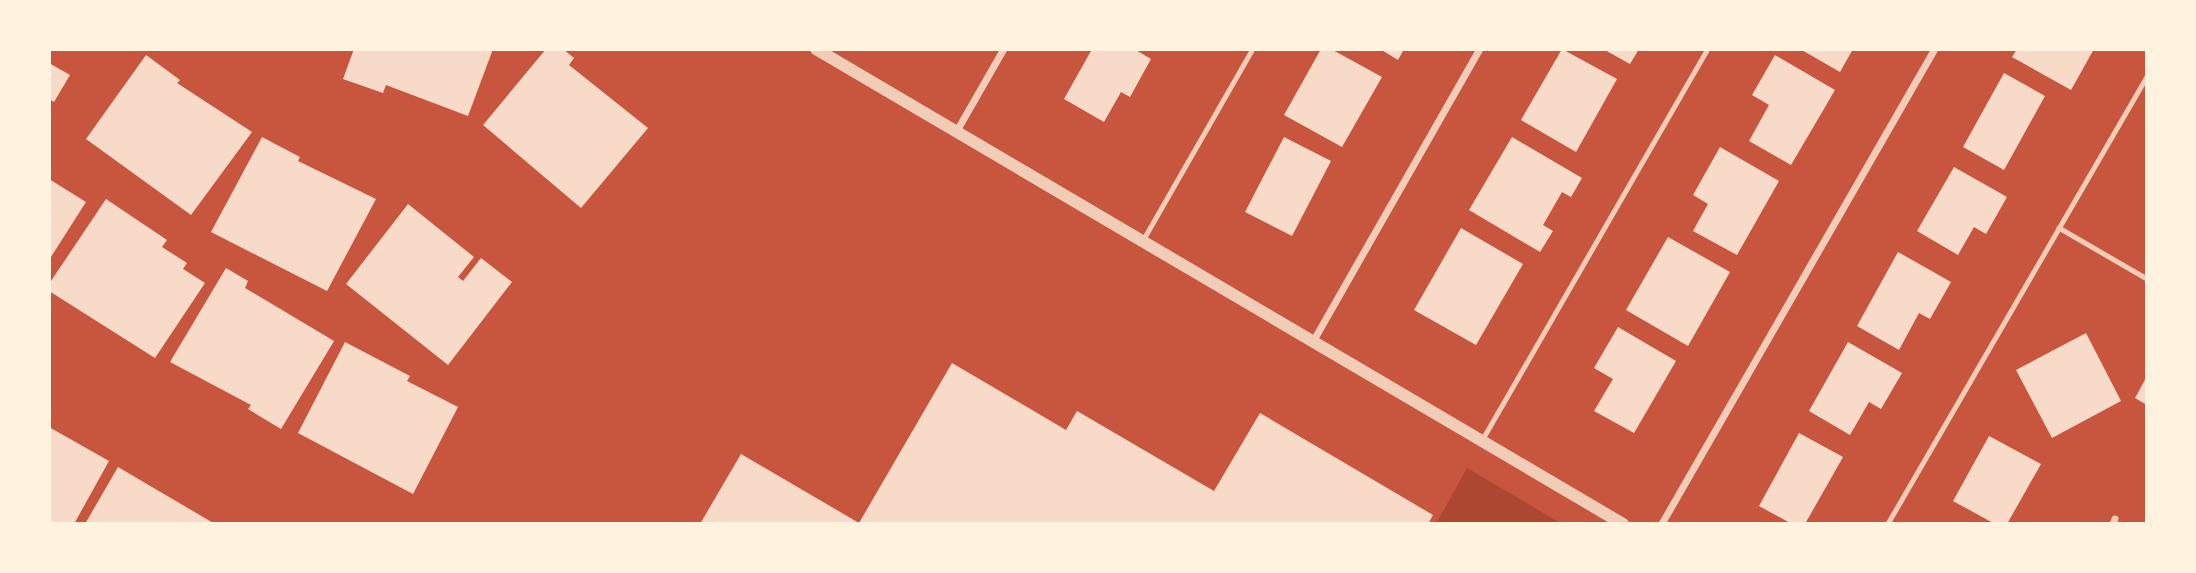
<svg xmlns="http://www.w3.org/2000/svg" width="2196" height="573" font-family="'PT Sans',sans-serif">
  <rect width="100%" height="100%" fill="#c8553d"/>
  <polygon fill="#ae4732" points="1467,468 1562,524 1436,524"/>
  <g fill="#f7dbc8">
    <polygon points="354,49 493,49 468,116 386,85 383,93 343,79"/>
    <polygon points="546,49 563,49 574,58 569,65 648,128 581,208 483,125"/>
    <polygon points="1092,49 1134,49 1151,59 1130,97 1121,92 1104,122 1064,99"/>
    <polygon points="1321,49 1331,49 1382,77 1342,147 1284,115"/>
    <polygon points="1380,49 1404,49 1398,60"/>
    <polygon points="1562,49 1617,79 1576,152 1521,120"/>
    <polygon points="1603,49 1639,49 1630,64"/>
    <polygon points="1800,49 1853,49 1840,72"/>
    <polygon points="2017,49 2094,49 2071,90 2012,57"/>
    <polygon points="146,55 180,80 177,83 252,132 191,215 86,139"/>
    <polygon points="1775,55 1835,90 1791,165 1749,141 1769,105 1752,95"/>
    <polygon points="49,63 70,75 54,102 49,99"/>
    <polygon points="2004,73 2045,96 2004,170 1963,147"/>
    <polygon points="262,137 300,157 298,161 376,199 327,291 211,232"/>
    <polygon points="1284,137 1331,161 1292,236 1245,212"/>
    <polygon points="1512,137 1582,178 1571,197 1562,192 1543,225 1553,231 1540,252 1469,210"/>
    <polygon points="1720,147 1779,181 1737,255 1693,231 1708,204 1693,195"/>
    <polygon points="1954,167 2007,197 1986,234 1974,227 1958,255 1917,231"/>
    <polygon points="49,179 86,202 49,260"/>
    <polygon points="106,199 167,240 162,247 187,263 183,269 205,283 155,358 49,291 49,284"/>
    <polygon points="408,204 474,257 458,277 463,281 481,258 512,282 448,365 346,284"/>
    <polygon points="1461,228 1523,264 1476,345 1414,310"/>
    <polygon points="1668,237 1730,272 1688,346 1626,310"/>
    <polygon points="1898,252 1951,282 1930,319 1919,313 1899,350 1857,326"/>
    <polygon points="226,268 248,281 245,288 334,341 281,429 248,409 251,405 170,362"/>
    <polygon points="1618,327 1676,361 1634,433 1594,411 1613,379 1594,368"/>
    <polygon points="2086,333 2121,401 2052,438 2016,370"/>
    <polygon points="345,342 410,376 407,381 458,407 413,494 298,433"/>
    <polygon points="1848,342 1902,373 1881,409 1869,402 1850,435 1809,411"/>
    <polygon points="952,363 1066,430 1077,411 1214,491 1260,413 1433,515 1428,524 700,524 741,454 859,523"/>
    <polygon points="2147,376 2147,405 2135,398"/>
    <polygon points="49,427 109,461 74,524 49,524"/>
    <polygon points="1799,433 1843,457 1805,524 1792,524 1759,506"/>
    <polygon points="1989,436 2041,464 2007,524 1995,524 1953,501"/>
    <polygon points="118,467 215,524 85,524"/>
  </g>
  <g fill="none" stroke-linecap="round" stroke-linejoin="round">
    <g stroke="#f1ccb7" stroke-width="5">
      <polyline points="2059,228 2147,279"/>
      <polyline points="1143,241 1253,49"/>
      <polyline points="1482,441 1708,49"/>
      <polyline points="1888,524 2147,77"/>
    </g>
    <g stroke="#f1ccb7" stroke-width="7">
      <polyline points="957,131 1004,49"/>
      <polyline points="1313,342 1480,49"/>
      <polyline points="1662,524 1935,49"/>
      <polyline points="2113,524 2115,519"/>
    </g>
    <polyline stroke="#f1ccb7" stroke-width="12" points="816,49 1623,524"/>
  </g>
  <rect width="2196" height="573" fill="none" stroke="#fff3e0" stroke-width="102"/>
</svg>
